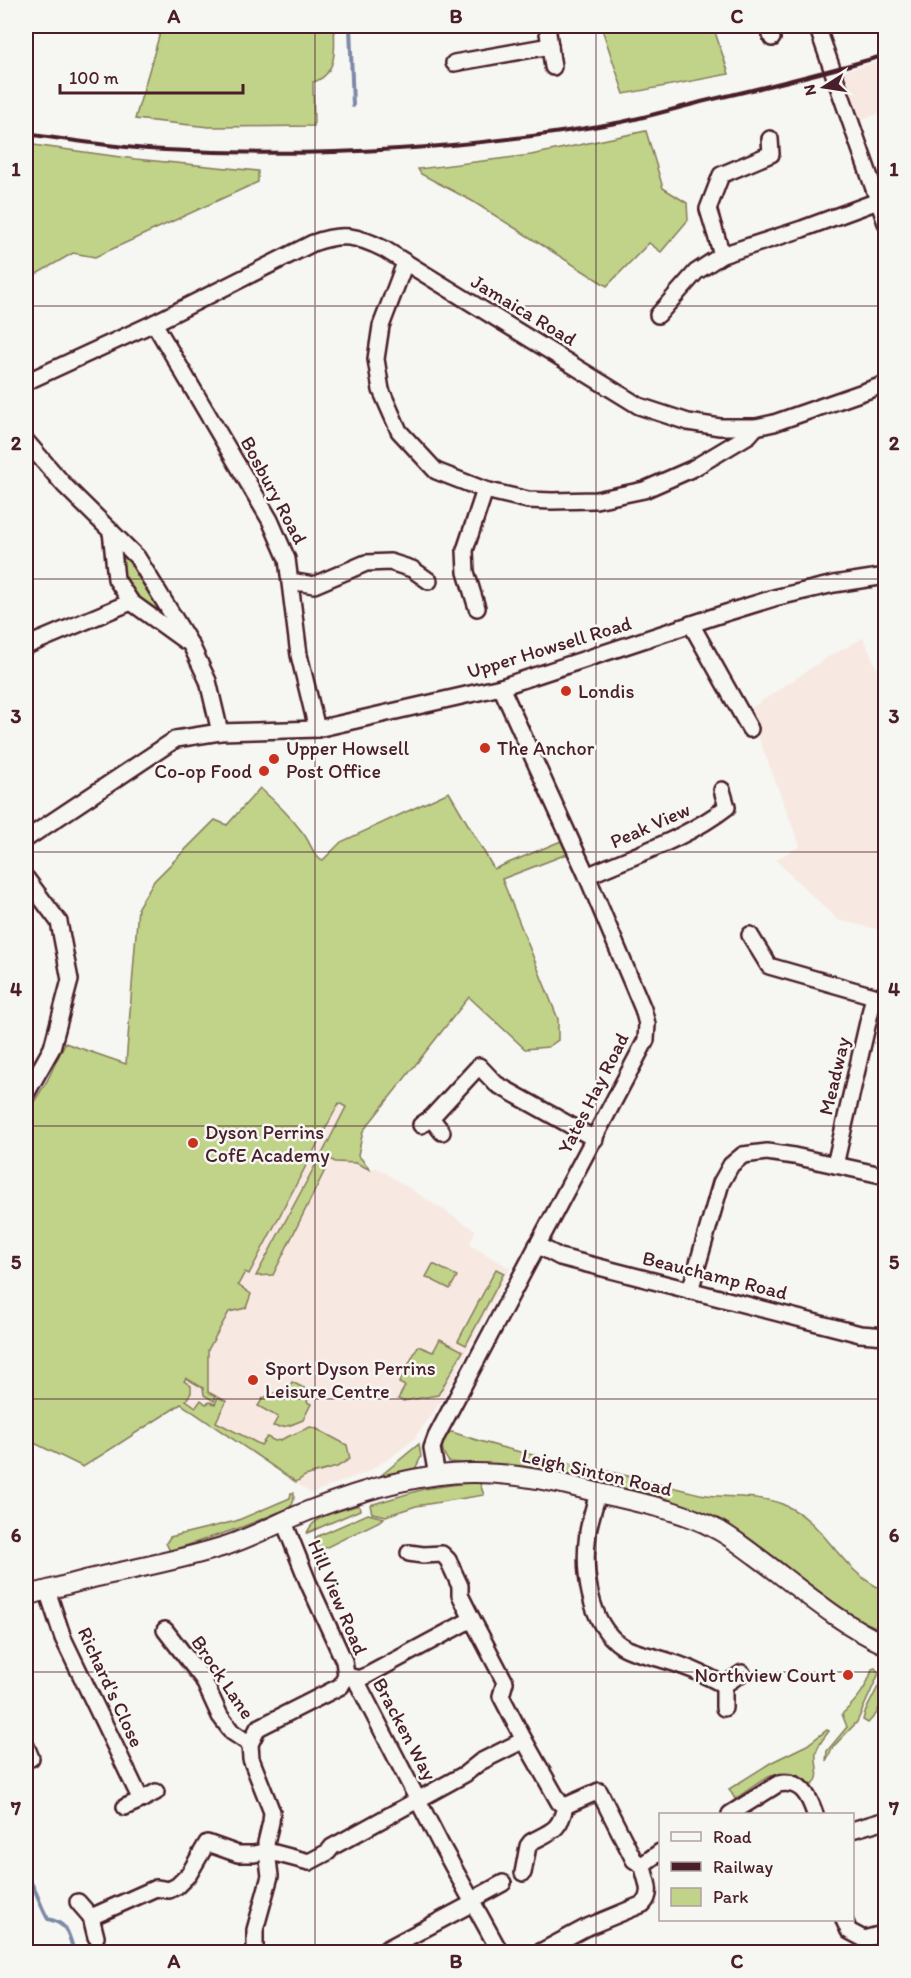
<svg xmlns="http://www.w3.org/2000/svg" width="911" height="1978" font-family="Itim,sans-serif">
  <rect width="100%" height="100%" fill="#f6f6f2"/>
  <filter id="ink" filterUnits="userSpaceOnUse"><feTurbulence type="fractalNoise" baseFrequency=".0167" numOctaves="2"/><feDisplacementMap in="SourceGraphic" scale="12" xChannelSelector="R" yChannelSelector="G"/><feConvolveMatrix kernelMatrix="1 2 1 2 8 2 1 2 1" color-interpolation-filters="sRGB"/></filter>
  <g filter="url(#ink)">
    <g fill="#f7e9e2">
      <polygon points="885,60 885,111 860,121 842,71"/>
      <polygon points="863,638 885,685 885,931 838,920 775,860 800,846 748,710 828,657"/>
      <polygon points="260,788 273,799 304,834 316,856 322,861 422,1055 363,1131 358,1155 371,1170 376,1167 475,1230 470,1245 510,1268 442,1400 414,1439 390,1458 365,1473 311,1493 181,1404 26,1115 47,1081 65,1043 126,1064 138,907 154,881 215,820 227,825"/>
    </g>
    <g fill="#c0d388" stroke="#85795a" stroke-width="1.5">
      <path d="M162 26H334C335 46 338 75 313 82L314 126 209 127 135 119Z"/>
      <polygon points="601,26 713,26 729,74 624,94"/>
      <polygon points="646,131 663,188 687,203 688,220 661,252 649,243 607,286 472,201 421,174 418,169 531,155"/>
      <polygon points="26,144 135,159 258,171 258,182 95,257 73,253 26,280"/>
      <path d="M124 552 133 564 168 622C151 610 129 598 123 578 120 570 120 561 119 553Z"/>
      <path d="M260 788C276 802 291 817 303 833 311 843 312 854 322 861L341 842 449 792 494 869 561 841 567 854 502 879 558 1019V1040L548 1047 525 1049 469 997 363 1131 358 1155 371 1170 356 1163 335 1162 322 1154 346 1107 339 1103 249 1274 245 1272 238 1285 251 1294 246 1308 229 1312 208 1350V1392L216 1396 214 1401 204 1395 203 1388 186 1378 184 1381 191 1386V1393L186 1400 196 1407 201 1400 206 1404 210 1402 215 1404 218 1397 226 1401 216 1422 261 1445 267 1437 275 1441 280 1440 310 1427 315 1428 347 1445 350 1459 337 1467 305 1476 296 1482 181 1404 83 1467 26 1439V1115L47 1081 65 1043 126 1064 138 907 154 881 215 820 227 825Z"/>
      <polygon points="318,1160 327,1166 273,1275 256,1276"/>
      <polygon points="433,1264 457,1276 450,1289 426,1277"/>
      <polygon points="496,1269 504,1273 466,1345 458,1341"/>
      <polygon points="440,1339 463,1351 438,1395 403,1401 398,1399 405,1386 399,1383 418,1346 433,1352"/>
      <path d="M292 1382 312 1392 307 1402 311 1404 303 1420C293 1424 284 1429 273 1426L278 1417 258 1406 263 1398 290 1386Z"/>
      <path d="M452 1432C506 1451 556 1460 611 1472 641 1479 671 1487 700 1494 727 1499 756 1494 782 1504 818 1519 828 1546 855 1571 864 1580 875 1586 885 1591V1631L860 1620 842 1608 743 1535 633 1492 535 1468 449 1462C441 1451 440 1444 447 1433Z"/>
      <polygon points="419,1444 421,1457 415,1469 378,1478"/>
      <polygon points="479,1481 484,1495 416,1506 386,1516 372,1513 370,1505 424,1489"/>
      <path d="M291 1493H294C294 1499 294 1504 289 1508L242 1527 170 1551 166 1543 170 1537 236 1521 290 1498Z"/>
      <path d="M359 1505 360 1510 307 1533C314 1514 341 1511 359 1505Z"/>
      <polygon points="368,1514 384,1518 382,1520 317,1552 316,1547 316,1537"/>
      <path d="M875 1668 879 1673 857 1722 833 1747 826 1761 827 1751 847 1727 842 1714C857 1700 867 1688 872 1669Z"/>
      <path d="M882 1679H885V1680C886 1693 886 1701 877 1711L878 1712 868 1723 863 1720 865 1712Z"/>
      <path d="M827 1730 829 1731C824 1738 818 1744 816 1753 814 1765 823 1777 812 1785 783 1758 761 1782 735 1799L729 1789 772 1762 807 1745Z"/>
    </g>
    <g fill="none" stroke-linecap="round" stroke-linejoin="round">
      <g stroke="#7b89a7" stroke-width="4">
        <polyline points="350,26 353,106"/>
        <path d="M26 1875C37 1889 39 1904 48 1919 68 1923 69 1935 74 1952"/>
      </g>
      <g stroke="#4a1f2b" stroke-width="20">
        <g id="minor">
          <polyline points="547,26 553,67"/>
          <polyline points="768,26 772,38"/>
          <polyline points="817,26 886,223"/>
          <polyline points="454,63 550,46"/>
          <polyline points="722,255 708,209 721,175 771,154 770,139"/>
          <polyline points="405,263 381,326 376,359 381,390 399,431 436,471 485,490 528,500 552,501 596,500 644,490 692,469 749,435 756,427"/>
          <polyline points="658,315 696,272 722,255 802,229 878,201"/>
          <polyline points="154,323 270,520 287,559 299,655 317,729"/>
          <path d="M26 382 154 323 313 243C342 232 358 236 384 249L639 406 688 422 720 427H756L774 423 886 384"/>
          <polyline points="26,441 65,486 137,557 192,647 208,681 220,732"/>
          <polyline points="111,531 116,579 131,602 185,641"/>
          <polyline points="290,581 314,585 366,563 390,562 412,569 429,581"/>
          <polyline points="477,608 466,572 465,550 485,490"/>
          <polyline points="691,624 750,729"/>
          <polyline points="26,646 131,602"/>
          <polyline points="26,839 176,739 220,732 317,729 501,687 716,616 774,598 834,584 886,576"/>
          <path d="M587 876C634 855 686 839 727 807L722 790"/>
          <polyline points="26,878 59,922 70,980 52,1048 26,1094"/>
          <polyline points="750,935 769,966 874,996 835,1165"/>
          <polyline points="431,1118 442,1132"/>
          <polyline points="421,1125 431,1118 479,1066 496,1084 595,1139"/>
          <polyline points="537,1245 560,1257 860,1334 886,1336"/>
          <polyline points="690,1291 721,1183 731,1165 743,1155 767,1152 794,1156 886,1176"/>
          <polyline points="437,1476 432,1448 436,1437 646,1040 647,1024 643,1009 587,876 501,687"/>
          <path d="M598 1492C595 1505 590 1519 588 1532 583 1569 588 1624 622 1646 633 1653 649 1655 661 1659 683 1665 704 1674 724 1685L742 1673"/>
          <polyline points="409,1553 423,1555 442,1554 448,1560 460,1586 460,1595 472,1619"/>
          <polyline points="47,1590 63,1638 141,1800 125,1807"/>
          <polyline points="165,1630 203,1679 220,1716 232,1732 250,1744"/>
          <polyline points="346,1675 358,1679 368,1675 472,1619 505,1682 501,1696 524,1740"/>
          <polyline points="355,1678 440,1843 500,1952"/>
          <polyline points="724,1685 724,1708"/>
          <polyline points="26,1746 31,1758"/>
          <polyline points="141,1800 156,1792"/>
          <polyline points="565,1806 599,1791 634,1860 643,1866"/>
          <path d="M730 1814 778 1784C801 1779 809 1796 815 1814"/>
          <polyline points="852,1830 886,1820"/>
          <path d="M523 1873 528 1846 531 1842C551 1831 560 1831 565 1806"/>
          <polyline points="472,1900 503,1883"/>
          <polyline points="78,1902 91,1917"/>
          <polyline points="844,1920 849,1931 864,1939 886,1933"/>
          <polyline points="96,1937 91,1917 156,1888 169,1890 177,1886 189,1874 207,1843 238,1854 254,1854 267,1851 309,1862 328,1852 332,1847 465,1774 480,1762 524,1740 559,1802 565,1806"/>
          <polyline points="255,1952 255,1930 270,1876 266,1843 271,1822 272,1812 251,1759 250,1744 258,1728 341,1686 346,1675 344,1661 308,1582 284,1522"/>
          <polyline points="381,1952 473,1903"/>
          <path d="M540 1952 585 1928 643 1904C654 1892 645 1880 643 1866L646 1862 660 1852"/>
        </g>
      </g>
      <g stroke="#4a1f2b" stroke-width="22">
        <path id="major" d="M26 1596C52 1589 79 1581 106 1575 147 1566 188 1558 228 1545 257 1535 284 1520 313 1509 363 1490 421 1472 475 1473 519 1473 561 1483 603 1494 640 1503 680 1510 714 1528 729 1535 742 1546 756 1556 798 1587 838 1623 886 1645"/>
      </g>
      <use href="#minor" stroke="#f6f6f2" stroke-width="15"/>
      <use href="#major" stroke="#f6f6f2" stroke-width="18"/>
      <path stroke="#4a1f2b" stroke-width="4" d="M26 134C72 140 118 148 165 150 317 158 472 149 622 122 650 116 678 108 705 101 766 87 826 72 886 55"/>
    </g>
  </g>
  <path fill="none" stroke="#4a1f2b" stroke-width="1.5" stroke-opacity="0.55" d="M315 26V1952M596 26V1952M26 306H886M26 579H886M26 852H886M26 1126H886M26 1399H886M26 1672H886"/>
  <g fill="#c8321e" stroke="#f6f6f2" stroke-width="2">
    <circle cx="566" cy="691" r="6"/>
    <circle cx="485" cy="748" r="6"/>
    <circle cx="274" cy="759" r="6"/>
    <circle cx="264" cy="771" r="6"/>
    <circle cx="193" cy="1143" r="6"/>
    <circle cx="253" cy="1380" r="6"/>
    <circle cx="848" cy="1675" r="6"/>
  </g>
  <g text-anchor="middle" stroke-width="5" stroke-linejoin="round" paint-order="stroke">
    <g font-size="20" fill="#4a1f2b" stroke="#f6f6f2">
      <text transform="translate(524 310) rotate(31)" y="7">Jamaica Road</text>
      <text transform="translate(274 490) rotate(62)" y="7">Bosbury Road</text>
      <text transform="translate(549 647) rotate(-17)" y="7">Upper Howsell Road</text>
      <text transform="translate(650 825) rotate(-24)" y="7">Peak View</text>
      <text transform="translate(834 1076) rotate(-77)" y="7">Meadway</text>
      <text transform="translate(593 1093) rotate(-63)" y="7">Yates Hay Road</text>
      <text transform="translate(715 1275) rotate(14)" y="7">Beauchamp Road</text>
      <text transform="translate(597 1472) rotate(13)" y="7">Leigh Sinton Road</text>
      <text transform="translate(338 1597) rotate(67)" y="7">Hill View Road</text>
      <text transform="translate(223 1677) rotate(56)" y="7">Brock Lane</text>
      <text transform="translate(111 1687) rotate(65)" y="7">Richard's Close</text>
      <text transform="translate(405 1729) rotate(62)" y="7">Bracken Way</text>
    </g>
    <g font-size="20" fill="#4a1f2b" stroke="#f6f6f2" text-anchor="start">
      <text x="578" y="698">Londis</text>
      <text x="286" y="755">Upper Howsell<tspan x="286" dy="23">Post Office</tspan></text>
      <text x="497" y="755">The Anchor</text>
      <text x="252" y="778" text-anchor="end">Co-op Food</text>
      <text x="205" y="1139">Dyson Perrins<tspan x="205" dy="23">CofE Academy</tspan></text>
      <text x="265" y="1375">Sport Dyson Perrins<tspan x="265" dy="23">Leisure Centre</tspan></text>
      <text x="836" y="1682" text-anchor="end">Northview Court</text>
    </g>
  </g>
  <rect width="911" height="1978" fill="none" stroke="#f6f6f2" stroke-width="66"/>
  <rect x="659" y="1813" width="195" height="108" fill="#f6f6f2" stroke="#b1a0a2" stroke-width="1.5"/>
  <rect x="671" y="1832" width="30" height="9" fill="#f6f6f2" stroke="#b1a0a2" stroke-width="1.5"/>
  <text x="713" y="1843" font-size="18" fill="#4a1f2b">Road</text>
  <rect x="671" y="1862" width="30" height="9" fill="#4a1f2b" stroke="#b1a0a2" stroke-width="1.5"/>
  <text x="713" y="1873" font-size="18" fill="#4a1f2b">Railway</text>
  <rect x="671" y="1888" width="30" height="18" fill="#c0d388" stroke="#b1a0a2" stroke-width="1.5"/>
  <text x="713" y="1903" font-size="18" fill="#4a1f2b">Park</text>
  <g transform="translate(824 87) rotate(258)" stroke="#f6f6f2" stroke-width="4.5" paint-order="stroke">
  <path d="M0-4.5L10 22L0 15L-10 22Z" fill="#4a1f2b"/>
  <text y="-9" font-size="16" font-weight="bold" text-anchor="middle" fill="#4a1f2b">N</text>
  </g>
  <path d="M60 84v9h183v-9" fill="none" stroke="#4a1f2b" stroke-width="3"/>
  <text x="69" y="84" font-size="18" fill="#4a1f2b" stroke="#f6f6f2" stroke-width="4.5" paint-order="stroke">100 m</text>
  <rect x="33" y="33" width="845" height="1912" fill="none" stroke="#4a1f2b" stroke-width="2"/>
  <g font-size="20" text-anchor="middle" font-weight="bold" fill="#4a1f2b">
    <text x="174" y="23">A</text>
    <text x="456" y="23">B</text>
    <text x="737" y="23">C</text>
    <text x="16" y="176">1</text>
    <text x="894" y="176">1</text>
    <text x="16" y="450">2</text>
    <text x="894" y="450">2</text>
    <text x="16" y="723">3</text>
    <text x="894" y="723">3</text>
    <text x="16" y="996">4</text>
    <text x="894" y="996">4</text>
    <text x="16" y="1269">5</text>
    <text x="894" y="1269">5</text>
    <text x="16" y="1542">6</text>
    <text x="894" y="1542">6</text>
    <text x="16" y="1815">7</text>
    <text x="894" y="1815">7</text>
    <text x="174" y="1968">A</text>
    <text x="456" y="1968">B</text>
    <text x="737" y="1968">C</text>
  </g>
</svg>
